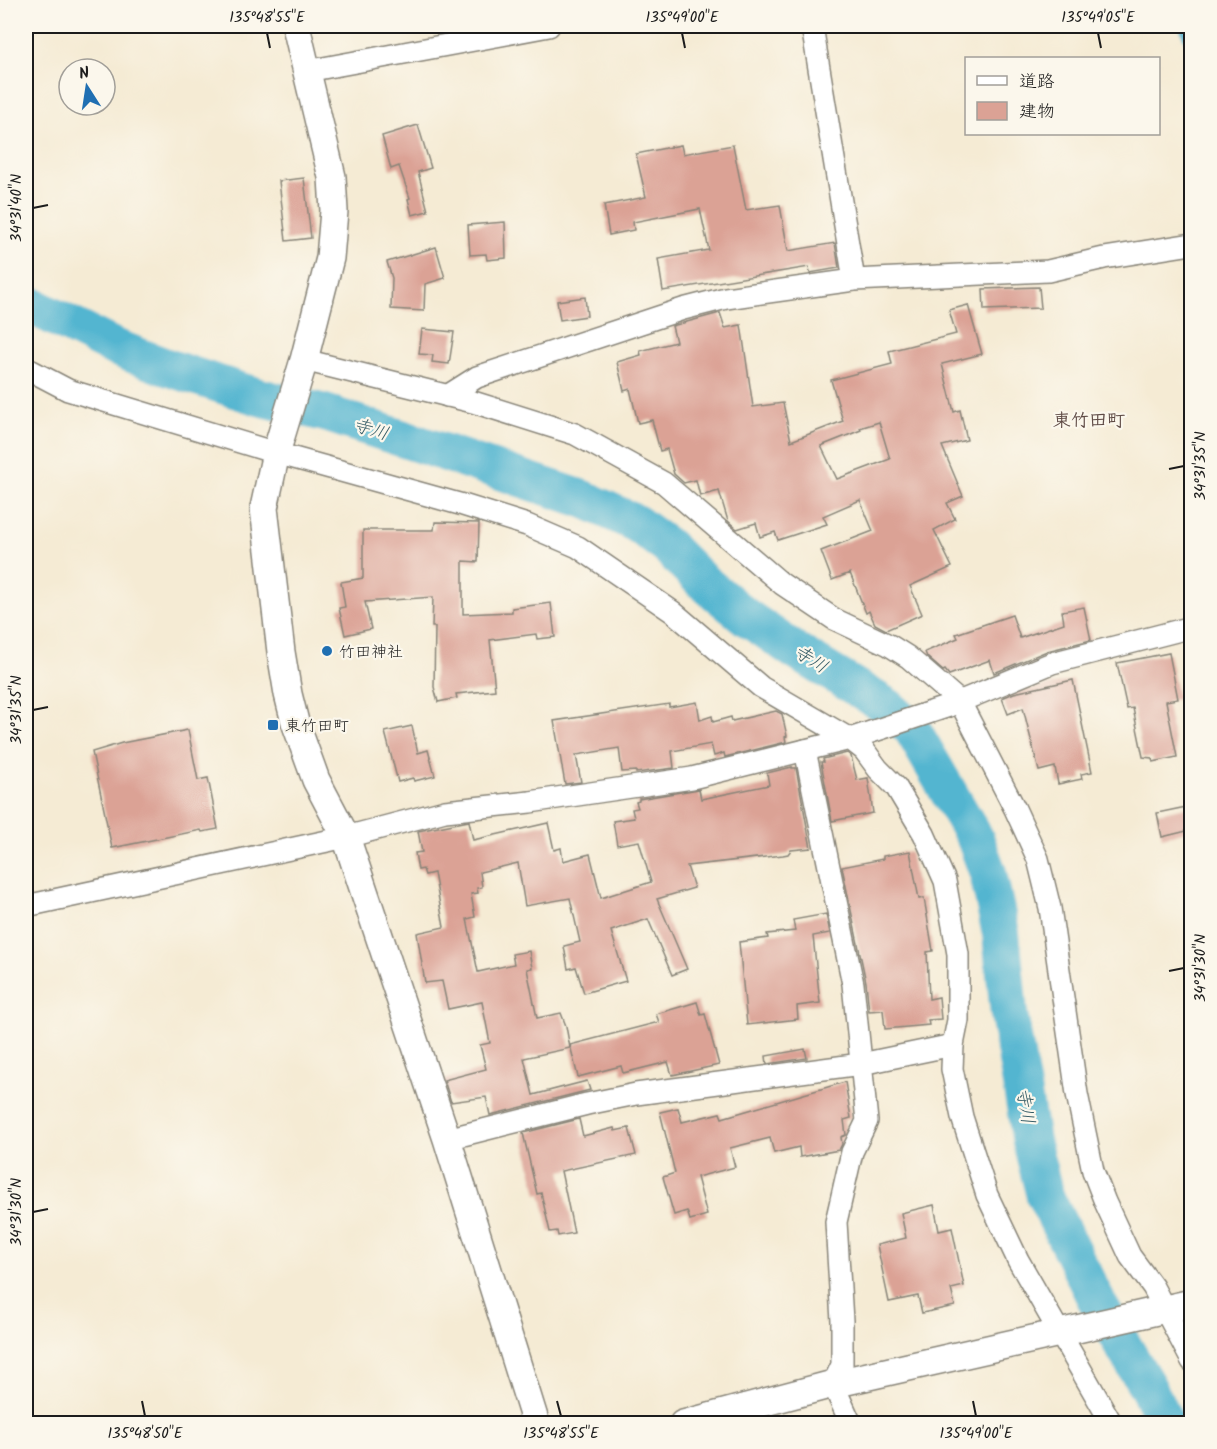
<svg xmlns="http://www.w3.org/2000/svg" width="1217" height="1449" font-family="Kalam,'Klee One',sans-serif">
  <rect width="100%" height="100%" fill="#fbf7ec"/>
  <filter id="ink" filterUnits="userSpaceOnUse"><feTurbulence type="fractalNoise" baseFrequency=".0167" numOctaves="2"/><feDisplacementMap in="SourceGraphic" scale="12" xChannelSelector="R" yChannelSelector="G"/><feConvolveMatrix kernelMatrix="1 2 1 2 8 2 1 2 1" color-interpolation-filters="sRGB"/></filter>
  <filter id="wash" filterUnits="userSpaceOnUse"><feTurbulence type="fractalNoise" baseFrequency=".008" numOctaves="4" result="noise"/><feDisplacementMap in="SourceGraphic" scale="24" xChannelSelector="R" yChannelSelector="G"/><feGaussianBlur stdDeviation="1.35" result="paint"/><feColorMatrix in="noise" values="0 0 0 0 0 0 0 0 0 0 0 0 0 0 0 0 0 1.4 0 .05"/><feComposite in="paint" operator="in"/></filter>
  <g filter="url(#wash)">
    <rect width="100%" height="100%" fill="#f5ebd4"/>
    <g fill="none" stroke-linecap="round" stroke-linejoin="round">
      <polyline stroke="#52b5d0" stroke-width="6" points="1182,26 1192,54"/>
      <polyline stroke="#52b5d0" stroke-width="38" points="26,303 114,347 166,367 259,397 325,413 419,444 586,500 637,524 668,547 702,581 746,617 797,652 888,707 912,729 975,838 988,873 1001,934 1009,1014 1031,1141 1045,1196 1098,1304 1147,1386 1166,1424"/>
    </g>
    <g id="blocks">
      <g fill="#dba295" fill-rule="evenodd">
        <polygon points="418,125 431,168 418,172 428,211 412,215 408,199 410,198 399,166 391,169 382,136"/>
        <polygon points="681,145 683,154 733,145 746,210 780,205 788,251 835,243 839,268 810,273 809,267 663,291 658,259 709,250 700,209 633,222 634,230 609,235 604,205 646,197 636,154"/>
        <polygon points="304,178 311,238 286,241 279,181"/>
        <polygon points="505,222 506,258 487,260 486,254 470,255 468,225"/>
        <polygon points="436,247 445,278 425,284 424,311 391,309 392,278 387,262"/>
        <polygon points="1039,287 1041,308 984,310 983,289"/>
        <polygon points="585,297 587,316 560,320 557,301"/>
        <path d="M968 305 982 354 942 364 954 412 960 410 967 440 942 446 963 496 947 503 955 519 934 530 952 567 910 586 922 614 886 630 875 624 869 611 866 613 850 573 832 580 821 551 873 531 860 500 823 516 827 524 778 540 775 532 760 537 756 523 737 529 728 521 719 491 700 496 696 480 684 483 674 474 667 449 660 451 652 420 638 423 630 389 624 391 617 362 641 355 640 351 676 342 672 326 720 313 725 328 741 325 753 407 783 403 791 441 843 421 831 380 892 364 889 351 956 334 949 310ZM879 422 890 459 837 479 821 446 861 430 860 428Z"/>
        <polygon points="422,329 454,332 449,364 432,362 433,355 419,354"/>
        <polygon points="435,522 479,523 478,562 463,561 463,614 512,612 512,608 551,603 555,637 537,639 536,634 490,640 495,690 456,694 457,698 438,702 434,687 435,627 432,627 433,597 365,602 371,629 345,635 339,608 345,607 341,582 363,578 363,530 434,530"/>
        <polygon points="1084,607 1091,640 1047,651 994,673 990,660 949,675 945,670 943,671 927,657 925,652 958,638 956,634 1012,615 1020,638 1064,623 1062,611"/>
        <polygon points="1169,653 1178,699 1166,701 1177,757 1153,762 1152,758 1143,757 1133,708 1127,709 1117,663"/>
        <polygon points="1073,680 1092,772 1081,774 1082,779 1058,784 1055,767 1039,771 1023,708 1008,714 1002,698 1014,693"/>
        <polygon points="697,702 700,720 712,716 713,722 731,717 732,721 776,711 782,714 787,736 785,737 786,742 725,757 724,753 714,756 711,744 672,751 674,768 636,773 636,771 622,772 619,748 576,755 581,782 565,784 554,721 669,704 669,707"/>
        <polygon points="412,726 418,753 428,750 435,776 414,781 413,778 398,782 385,732"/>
        <polygon points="188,730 198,780 208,778 218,829 202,832 201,830 112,848 92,752 122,743"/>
        <polygon points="847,753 851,756 857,780 868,778 873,813 832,821 821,762 824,762 823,759"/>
        <polygon points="792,767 792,768 796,768 811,848 791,850 788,854 783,855 687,866 694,888 657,899 687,969 672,975 648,919 611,931 626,981 584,993 576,967 568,969 564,946 580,942 570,898 525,906 518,863 480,872 482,887 477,888 478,893 471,894 475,917 467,919 478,972 514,964 512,954 529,951 532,968 527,969 537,1018 561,1013 566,1026 570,1048 524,1058 533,1095 587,1081 590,1090 490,1115 486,1097 451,1102 444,1080 486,1069 480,1045 490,1043 482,1002 448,1009 442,981 425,983 417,933 444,927 434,873 425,875 423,869 418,870 415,853 422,852 418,831 469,821 473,840 548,823 554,850 561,848 563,861 590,854 601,898 651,882 639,841 617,845 613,821 634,818 632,809 638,808 636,802 639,801 639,799 699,789 701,799 769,785 767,773"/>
        <polygon points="1191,806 1191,830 1162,837 1157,813"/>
        <polygon points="910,851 919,899 924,898 933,951 927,952 929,999 939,997 941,1019 928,1020 929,1025 885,1029 883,1010 869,1011 866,982 842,867 883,859 883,856"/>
        <polygon points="826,914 830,933 813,936 820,1003 797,1006 798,1019 747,1025 739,942 768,938 767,934 795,931 793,920"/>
        <polygon points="697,1002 701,1015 705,1014 719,1065 672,1075 668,1062 623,1073 621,1066 578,1077 570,1045 659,1022 656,1014"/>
        <polygon points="805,1049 807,1058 767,1064 766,1056"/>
        <polygon points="845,1082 851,1118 844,1120 846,1135 841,1137 842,1144 839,1150 800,1157 799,1147 774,1153 770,1138 730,1148 735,1167 697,1177 707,1215 690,1220 687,1211 674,1215 663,1177 675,1173 660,1112 678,1108 682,1122 720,1113 722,1118"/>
        <polygon points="579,1119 583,1136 614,1128 615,1131 629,1128 636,1155 561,1171 574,1233 558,1236 557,1231 550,1232 541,1193 537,1194 523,1133"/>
        <polygon points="934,1205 939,1231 952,1228 964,1286 951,1289 955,1306 922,1313 918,1296 889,1302 877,1245 906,1238 901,1213"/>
      </g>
    </g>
  </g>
  <g filter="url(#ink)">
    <use href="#blocks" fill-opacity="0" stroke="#888478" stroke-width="1.5"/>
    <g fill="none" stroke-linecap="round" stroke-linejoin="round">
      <g stroke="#888478" stroke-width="24">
        <g id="minor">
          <polyline points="812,26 854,280"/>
          <polyline points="307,71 549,26"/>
          <polyline points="304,360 473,402 575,434 664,483 782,584 834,619 889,645 908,657 960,702 1015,809 1038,859 1050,908 1077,1094 1093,1171 1105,1202 1130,1256 1153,1287 1192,1361"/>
          <polyline points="26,368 68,390 276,453 463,505 527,525 578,547 673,612 761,687 850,739 864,750 878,769 896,787 924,834 945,881 958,954 958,1020 953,1045 952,1069 962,1117 987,1195 1018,1260 1112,1424"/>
          <polyline points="447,396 477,377 683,309 726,298 854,280 1048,271 1104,258 1192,244"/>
          <polyline points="805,750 853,984 867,1121 852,1152 836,1222 842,1321 842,1365 833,1384 851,1424"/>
          <polyline points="26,906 346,837 445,811 530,802 692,778 850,739 949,706 1052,663 1192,627"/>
          <polyline points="447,1139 587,1104 636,1094 861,1064 953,1045"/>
        </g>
      </g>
      <g stroke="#888478" stroke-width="30">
        <g id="tertiary">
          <polyline points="296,26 332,177 334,211 330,258 304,360 276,453 264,508 281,652 288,694 295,722 316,780 346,837 447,1139 536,1424"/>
          <polyline points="683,1424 833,1384 1192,1303"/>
        </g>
      </g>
      <use href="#minor" stroke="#fff" stroke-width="21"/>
      <use href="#tertiary" stroke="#fff" stroke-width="27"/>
    </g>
  </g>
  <path fill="none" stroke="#1c1c1c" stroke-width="2" d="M267 33 270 48M682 33 685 48M1098 33 1101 48M33 208 48 205M1169 469 1184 466M33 710 48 707M1169 971 1184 968M33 1212 48 1209M142 1401 145 1416M557 1401 561 1416M973 1401 976 1416"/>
  <g fill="#1f6fb2" stroke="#fbf7ec" stroke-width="2">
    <circle cx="327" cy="651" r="6"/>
    <rect x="267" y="719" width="12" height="12" rx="3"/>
  </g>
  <g text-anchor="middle" stroke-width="4.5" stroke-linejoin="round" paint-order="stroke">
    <g font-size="16" fill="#1c1c1c" stroke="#fbf7ec" text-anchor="start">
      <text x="339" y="657">竹田神社</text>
      <text x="285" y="731">東竹田町</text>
    </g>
    <g font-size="18" font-weight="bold" fill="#5f4b46" stroke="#fbf7ec">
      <text x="1089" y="426">東竹田町</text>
    </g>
    <g font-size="18" font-style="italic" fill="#325964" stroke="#fbf7ec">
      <text transform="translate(371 429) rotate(17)" y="6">寺川</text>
      <text transform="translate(811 659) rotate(32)" y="6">寺川</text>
      <text transform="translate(1026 1106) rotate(81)" y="6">寺川</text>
    </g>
  </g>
  <rect width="1217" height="1449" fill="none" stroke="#fbf7ec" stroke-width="66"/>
  <rect x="965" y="57" width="195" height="78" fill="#fbf7ec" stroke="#a29f99" stroke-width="1.5"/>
  <rect x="977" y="76" width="30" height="9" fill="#ffffff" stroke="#a29f99" stroke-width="1.5"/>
  <text x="1019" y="87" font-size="18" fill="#1c1c1c">道路</text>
  <rect x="977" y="102" width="30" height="18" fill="#dba295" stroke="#a29f99" stroke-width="1.5"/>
  <text x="1019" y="117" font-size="18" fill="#1c1c1c">建物</text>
  <g transform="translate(87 87) rotate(348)"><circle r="28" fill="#fbf7ec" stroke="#a29f99" stroke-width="1.5"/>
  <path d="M0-4.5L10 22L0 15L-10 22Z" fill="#1f6fb2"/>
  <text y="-9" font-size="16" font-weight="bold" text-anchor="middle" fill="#1c1c1c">N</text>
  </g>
  <rect x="33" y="33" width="1151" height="1383" fill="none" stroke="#1c1c1c" stroke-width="2"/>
  <g font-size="15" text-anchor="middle" fill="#1c1c1c">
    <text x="267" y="22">135°48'55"E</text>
    <text x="682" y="22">135°49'00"E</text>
    <text x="1098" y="22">135°49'05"E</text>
    <text transform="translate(16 208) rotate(-90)" y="5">34°31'40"N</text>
    <text transform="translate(1200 466) rotate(-90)" y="5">34°31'35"N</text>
    <text transform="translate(16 710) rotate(-90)" y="5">34°31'35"N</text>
    <text transform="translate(1200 968) rotate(-90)" y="5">34°31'30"N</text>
    <text transform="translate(16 1212) rotate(-90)" y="5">34°31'30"N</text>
    <text x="145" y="1438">135°48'50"E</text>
    <text x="561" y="1438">135°48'55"E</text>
    <text x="976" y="1438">135°49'00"E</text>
  </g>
</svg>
